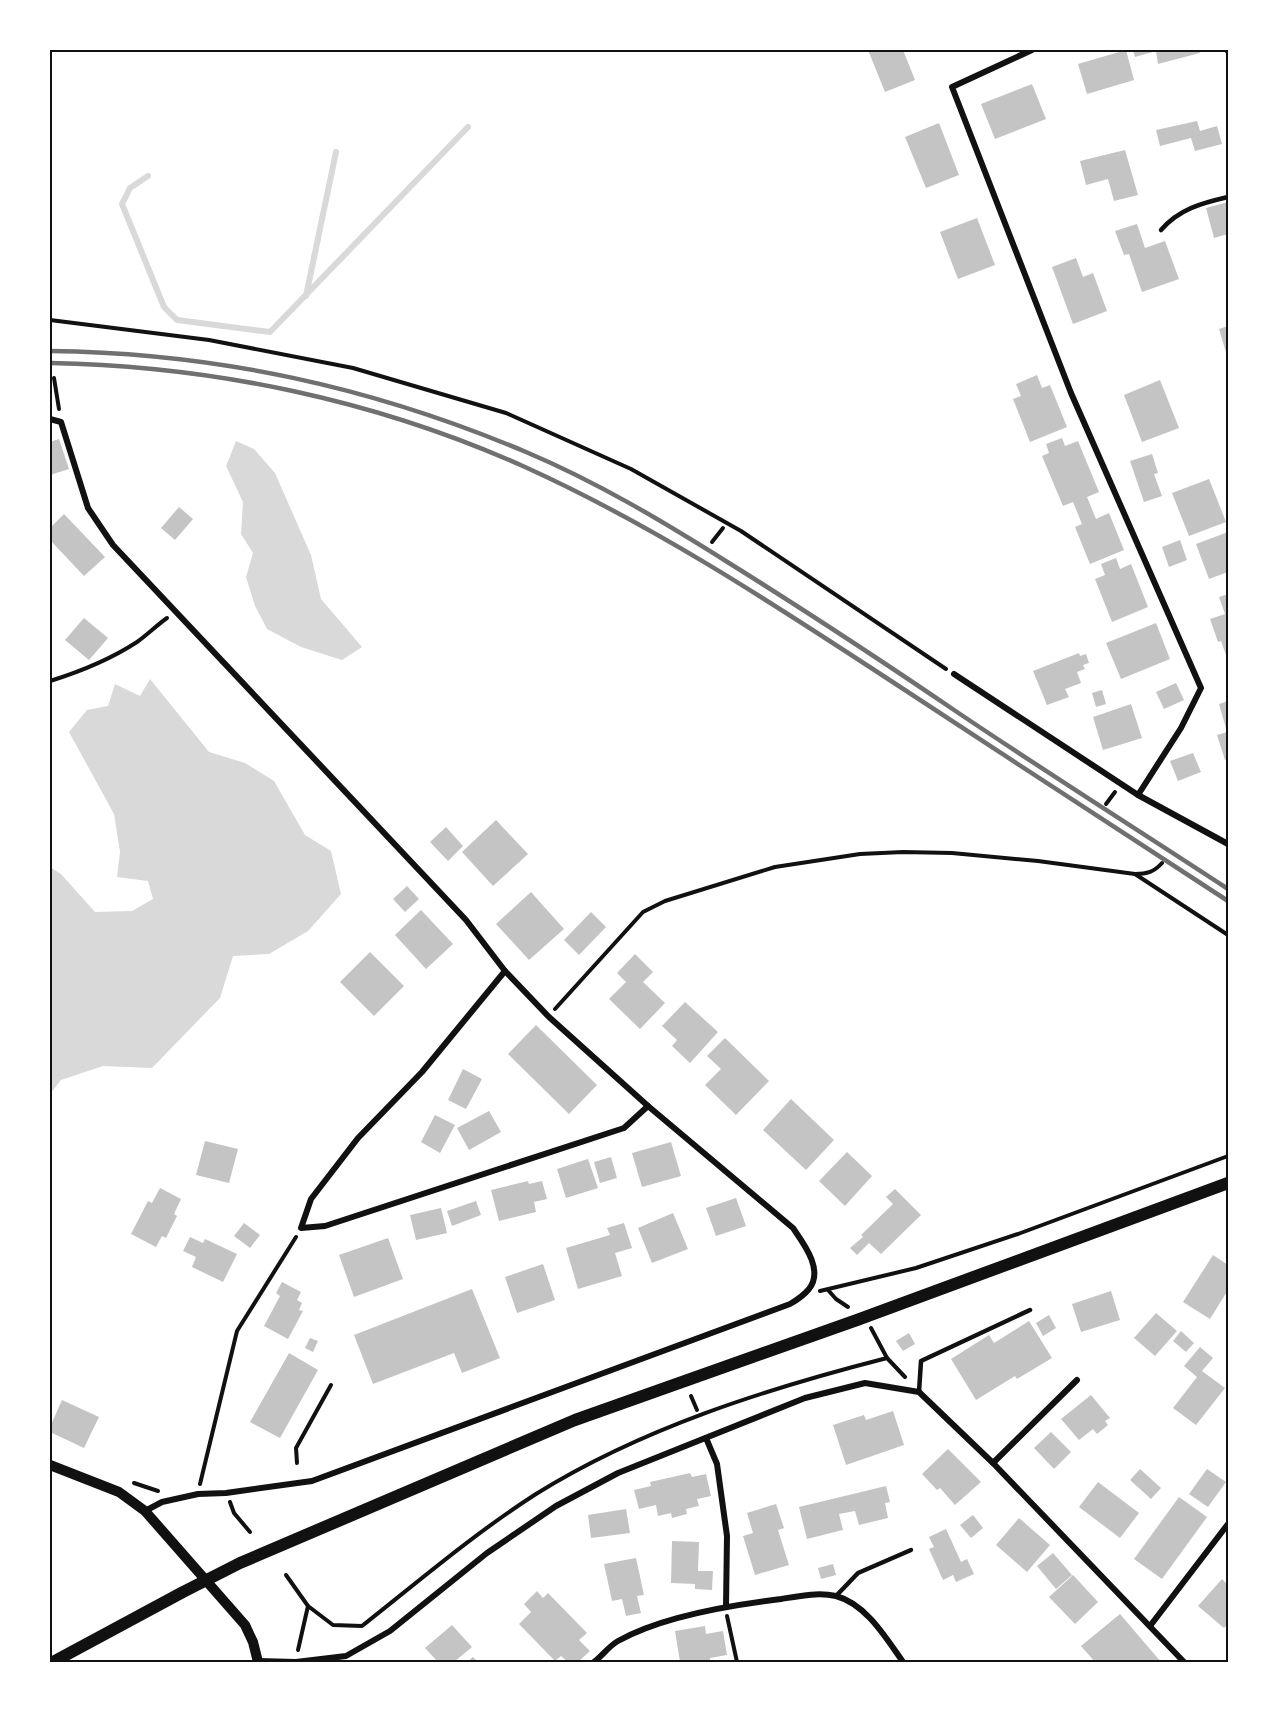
<svg xmlns="http://www.w3.org/2000/svg" width="1278" height="1712" font-family="Helvetica,sans-serif">
  <rect width="100%" height="100%" fill="#fff"/>
  <g fill="#d9d9d9">
    <polygon points="236,441 254,449 275,473 311,555 321,599 362,647 342,660 301,647 267,629 255,606 246,577 253,553 241,534 243,502 226,466"/>
    <polygon points="150,679 209,752 245,763 274,781 305,835 331,851 341,894 308,931 269,954 233,956 220,998 152,1068 103,1066 61,1080 50,1094 50,867 61,874 95,912 132,911 153,899 148,881 117,877 120,852 114,814 69,732 87,710 108,706 115,684 140,696"/>
  </g>
  <g fill="none" stroke-linecap="round" stroke-linejoin="round">
    <g stroke="#d9d9d9" stroke-width="6">
      <polyline points="148,176 130,188 122,204 164,307 177,320 270,332 468,127"/>
      <polyline points="306,296 336,152"/>
    </g>
  </g>
  <g fill="#c4c4c4">
    <polygon points="868,50 903,50 915,80 885,92"/>
    <polygon points="1126,50 1134,80 1087,94 1078,64"/>
    <polygon points="1133,50 1199,50 1200,53 1158,64 1156,51 1135,57"/>
    <polygon points="1032,84 1046,119 995,139 981,104"/>
    <polygon points="1197,121 1200,131 1217,126 1222,144 1195,151 1191,138 1160,146 1156,130"/>
    <polygon points="939,123 959,175 926,188 905,137"/>
    <polygon points="1125,150 1138,195 1114,201 1108,179 1086,185 1080,161"/>
    <polygon points="1228,202 1228,234 1214,238 1206,208"/>
    <polygon points="977,218 995,265 958,279 940,232"/>
    <polygon points="1137,224 1145,248 1165,241 1179,279 1142,292 1129,254 1124,255 1115,231"/>
    <polygon points="1076,258 1083,277 1093,273 1107,311 1073,324 1052,267"/>
    <polygon points="1228,326 1228,359 1219,329"/>
    <polygon points="1037,375 1042,388 1050,385 1067,427 1030,442 1013,399 1021,396 1016,384"/>
    <polygon points="1160,380 1179,428 1142,442 1124,395"/>
    <polygon points="1062,438 1065,446 1078,441 1099,492 1087,497 1096,519 1109,513 1124,550 1090,564 1075,527 1082,524 1073,502 1063,506 1042,456 1049,453 1046,444"/>
    <polygon points="59,439 69,469 50,475 50,442"/>
    <polygon points="1152,454 1158,473 1154,474 1162,496 1144,502 1130,461"/>
    <polygon points="1209,479 1226,522 1189,536 1172,493"/>
    <polygon points="179,507 193,519 175,540 161,528"/>
    <polygon points="64,514 105,557 84,576 50,540 50,528"/>
    <polygon points="1228,532 1228,572 1209,579 1196,544"/>
    <polygon points="1180,540 1187,560 1169,567 1162,547"/>
    <polygon points="1116,558 1120,569 1131,564 1148,607 1112,622 1095,579 1105,575 1101,564"/>
    <polygon points="1228,594 1228,661 1221,641 1218,642 1210,619 1225,614 1219,597"/>
    <polygon points="84,618 108,638 89,660 65,640"/>
    <polygon points="1156,623 1170,659 1121,679 1106,643"/>
    <polygon points="1079,653 1080,656 1086,654 1089,663 1083,665 1085,669 1077,672 1081,683 1065,689 1069,697 1047,705 1033,671"/>
    <polygon points="1176,683 1184,700 1164,709 1156,692"/>
    <polygon points="1102,690 1106,704 1096,707 1092,693"/>
    <polygon points="1228,701 1228,759 1225,760 1217,735 1227,732 1219,704"/>
    <polygon points="1131,704 1142,738 1103,750 1093,717"/>
    <polygon points="1193,753 1201,772 1178,781 1170,761"/>
    <polygon points="496,820 528,854 493,886 462,852"/>
    <polygon points="446,827 463,846 448,861 430,842"/>
    <polygon points="407,886 419,899 405,912 393,899"/>
    <polygon points="531,892 564,929 529,960 496,924"/>
    <polygon points="421,910 453,944 426,969 395,935"/>
    <polygon points="591,912 606,927 579,955 564,940"/>
    <polygon points="370,952 404,986 374,1016 340,982"/>
    <polygon points="635,954 653,972 643,982 665,1003 640,1029 609,999 626,982 617,973"/>
    <polygon points="685,1002 718,1032 690,1063 672,1046 677,1040 662,1026"/>
    <polygon points="536,1025 597,1085 569,1114 508,1054"/>
    <polygon points="725,1038 769,1081 736,1115 705,1085 721,1069 707,1056"/>
    <polygon points="463,1069 482,1079 466,1109 448,1100"/>
    <polygon points="791,1099 834,1140 806,1170 763,1130"/>
    <polygon points="489,1111 501,1132 469,1150 457,1128"/>
    <polygon points="435,1115 455,1125 440,1153 421,1142"/>
    <polygon points="205,1141 238,1149 229,1183 196,1175"/>
    <polygon points="671,1142 681,1176 642,1187 632,1153"/>
    <polygon points="847,1152 872,1176 845,1206 819,1181"/>
    <polygon points="611,1157 617,1178 600,1183 594,1162"/>
    <polygon points="588,1159 598,1188 566,1198 557,1169"/>
    <polygon points="528,1181 529,1184 542,1181 547,1199 534,1202 536,1212 499,1221 491,1190"/>
    <polygon points="160,1188 181,1199 174,1214 177,1216 166,1238 162,1236 156,1247 131,1234 148,1201 152,1203"/>
    <polygon points="895,1189 921,1215 881,1254 869,1243 857,1255 850,1248 863,1237 861,1235 893,1204 886,1197"/>
    <polygon points="736,1198 746,1226 716,1236 706,1208"/>
    <polygon points="476,1201 481,1215 452,1226 447,1211"/>
    <polygon points="441,1208 447,1233 416,1240 410,1215"/>
    <polygon points="673,1213 688,1249 652,1263 638,1228"/>
    <polygon points="244,1223 260,1235 250,1248 234,1236"/>
    <polygon points="624,1223 632,1248 615,1253 622,1276 578,1289 566,1248 610,1235 607,1228"/>
    <polygon points="190,1237 203,1243 205,1239 237,1254 223,1282 192,1267 196,1257 183,1251"/>
    <polygon points="388,1238 403,1279 354,1297 339,1255"/>
    <polygon points="1213,1255 1228,1265 1228,1290 1210,1319 1183,1302"/>
    <polygon points="543,1264 555,1300 517,1313 505,1277"/>
    <polygon points="282,1282 301,1292 297,1300 302,1303 299,1310 303,1311 288,1339 264,1326 280,1296 276,1293"/>
    <polygon points="472,1289 500,1358 462,1373 454,1353 373,1384 354,1335"/>
    <polygon points="1111,1291 1120,1320 1081,1332 1072,1304"/>
    <polygon points="1156,1313 1177,1331 1155,1356 1134,1338"/>
    <polygon points="1049,1315 1056,1328 1043,1336 1036,1323"/>
    <polygon points="1029,1321 1052,1358 1017,1379 1015,1376 976,1400 951,1359 989,1335 994,1343"/>
    <polygon points="1181,1331 1194,1343 1186,1352 1173,1341"/>
    <polygon points="909,1333 915,1344 903,1351 896,1341"/>
    <polygon points="310,1338 318,1341 313,1352 305,1348"/>
    <polygon points="1200,1347 1213,1358 1202,1371 1225,1388 1196,1425 1173,1408 1197,1377 1184,1366"/>
    <polygon points="289,1353 318,1370 280,1438 250,1422"/>
    <polygon points="1091,1395 1110,1418 1105,1421 1108,1425 1097,1434 1093,1429 1079,1440 1061,1419"/>
    <polygon points="62,1400 99,1417 84,1448 50,1432 50,1427"/>
    <polygon points="893,1411 904,1445 846,1465 833,1425 864,1415 866,1420"/>
    <polygon points="1051,1432 1071,1452 1054,1469 1034,1448"/>
    <polygon points="948,1449 981,1482 955,1505 940,1488 937,1490 922,1474"/>
    <polygon points="1140,1469 1161,1488 1151,1499 1130,1480"/>
    <polygon points="1207,1469 1226,1482 1208,1507 1189,1494"/>
    <polygon points="690,1473 692,1477 706,1474 711,1496 697,1499 699,1506 686,1509 687,1514 672,1518 671,1513 658,1516 656,1505 639,1509 634,1490 651,1486 650,1482"/>
    <polygon points="1098,1482 1139,1513 1120,1538 1079,1507"/>
    <polygon points="886,1486 890,1502 885,1503 888,1518 859,1525 855,1511 839,1514 843,1530 807,1539 799,1507"/>
    <polygon points="1179,1497 1207,1517 1162,1579 1134,1559"/>
    <polygon points="776,1504 784,1528 778,1530 789,1565 755,1575 743,1536 753,1533 747,1513"/>
    <polygon points="626,1509 630,1533 591,1538 588,1515"/>
    <polygon points="973,1515 983,1528 971,1538 960,1525"/>
    <polygon points="1019,1518 1050,1545 1027,1572 996,1545"/>
    <polygon points="946,1529 961,1562 967,1559 974,1574 956,1582 953,1575 943,1580 929,1549 934,1547 929,1537"/>
    <polygon points="672,1541 699,1542 698,1571 713,1571 712,1590 695,1589 695,1584 671,1583"/>
    <polygon points="1053,1553 1072,1575 1056,1589 1037,1566"/>
    <polygon points="636,1558 644,1595 637,1596 641,1613 626,1616 622,1599 612,1601 604,1564"/>
    <polygon points="833,1564 836,1575 821,1579 818,1568"/>
    <polygon points="1073,1575 1098,1602 1075,1624 1049,1597"/>
    <polygon points="1222,1579 1228,1585 1228,1624 1224,1628 1198,1606"/>
    <polygon points="537,1591 543,1598 548,1593 587,1633 579,1640 590,1651 578,1662 568,1662 561,1656 555,1661 519,1624 531,1612 524,1604"/>
    <polygon points="1120,1614 1161,1662 1095,1662 1081,1646"/>
    <polygon points="452,1625 472,1647 454,1662 438,1662 425,1648"/>
    <polygon points="705,1626 706,1634 723,1631 727,1655 710,1658 710,1662 680,1662 675,1631"/>
    <polygon points="473,1657 478,1662 467,1662"/>
  </g>
  <g fill="none" stroke-linecap="round" stroke-linejoin="round">
    <g stroke="#111" stroke-width="4">
      <polyline points="50,312 50,343"/>
      <polyline points="50,320 209,340 353,368 506,413 631,469 741,531 946,669"/>
      <polyline points="54,378 59,409"/>
      <polyline points="712,542 723,528"/>
      <path d="M50 681C79 672 111 659 137 642 147 635 157 625 167 618"/>
      <polyline points="1106,804 1115,792"/>
      <polyline points="1135,874 1228,935"/>
      <path d="M555 1009 643 912 665 901 775 867 860 854 903 852 952 853 1038 861 1135 874C1147 874 1154 872 1162 863"/>
      <polyline points="828,1290 836,1299 848,1307"/>
      <polyline points="820,1291 916,1268 1018,1234 1228,1156"/>
      <polyline points="871,1328 887,1358"/>
      <polyline points="691,1396 697,1410"/>
      <polyline points="297,1463 296,1448 331,1385"/>
      <polyline points="134,1483 158,1491"/>
      <polyline points="200,1484 237,1331 296,1237"/>
      <polyline points="230,1502 234,1513 250,1532"/>
      <polyline points="286,1575 308,1606 298,1650"/>
      <path d="M308 1606 333 1625 362 1626C419 1581 475 1533 536 1494 642 1428 766 1389 887 1358L905 1377"/>
      <polyline points="727,1616 737,1662"/>
    </g>
    <g stroke="#111" stroke-width="4.5">
      <path d="M1161 230C1179 209 1202 203 1228 197"/>
      <polyline points="919,1392 921,1361 1030,1310"/>
      <polyline points="836,1596 858,1573 911,1550"/>
    </g>
    <g stroke="#111" stroke-width="6">
      <polyline points="1032,50 952,87 1071,393 1201,688 1181,728 1138,795"/>
      <polyline points="1228,50 1228,51"/>
      <path d="M50 419 61 422 88 508 113 545 466 920 505 971 549 1017 648 1106 793 1228C804 1244 824 1270 809 1289 804 1295 797 1300 790 1304L312 1481 226 1493 198 1494 162 1502 145 1511"/>
      <polyline points="954,674 1138,795 1228,844"/>
      <polyline points="505,971 422,1072 358,1138 311,1199 301,1228 325,1226 624,1128 648,1106"/>
      <polyline points="706,1438 717,1464 727,1536 726,1606"/>
      <polyline points="993,1463 1077,1380"/>
      <polyline points="1150,1626 1228,1524"/>
      <polyline points="258,1661 296,1662 346,1656 390,1631 487,1553 556,1506 618,1473 805,1398 865,1383 919,1392 993,1463 1184,1662"/>
      <path d="M594 1662C602 1656 609 1646 618 1641 662 1616 731 1605 781 1599 799 1596 818 1592 836 1596 866 1604 886 1638 903 1662"/>
    </g>
    <polyline stroke="#111" stroke-width="10" points="50,1465 119,1492 145,1511 245,1625 253,1642 258,1662"/>
    <polyline stroke="#111" stroke-width="12" points="53,1662 183,1592 240,1563 575,1420 857,1320 1228,1183"/>
    <g stroke="#707070" stroke-width="4.5">
      <path d="M50 351C217 353 372 387 526 452 597 482 664 522 729 563 806 611 882 661 957 712 1046 772 1138 830 1228 889"/>
      <path d="M50 363C213 366 376 400 525 467 651 524 769 601 885 677 999 752 1114 827 1228 901"/>
    </g>
  </g>
  <rect width="1278" height="1712" fill="none" stroke="#ffffff" stroke-width="102"/>
  <rect x="51" y="51" width="1176" height="1610" fill="none" stroke="#111" stroke-width="2"/>
</svg>
